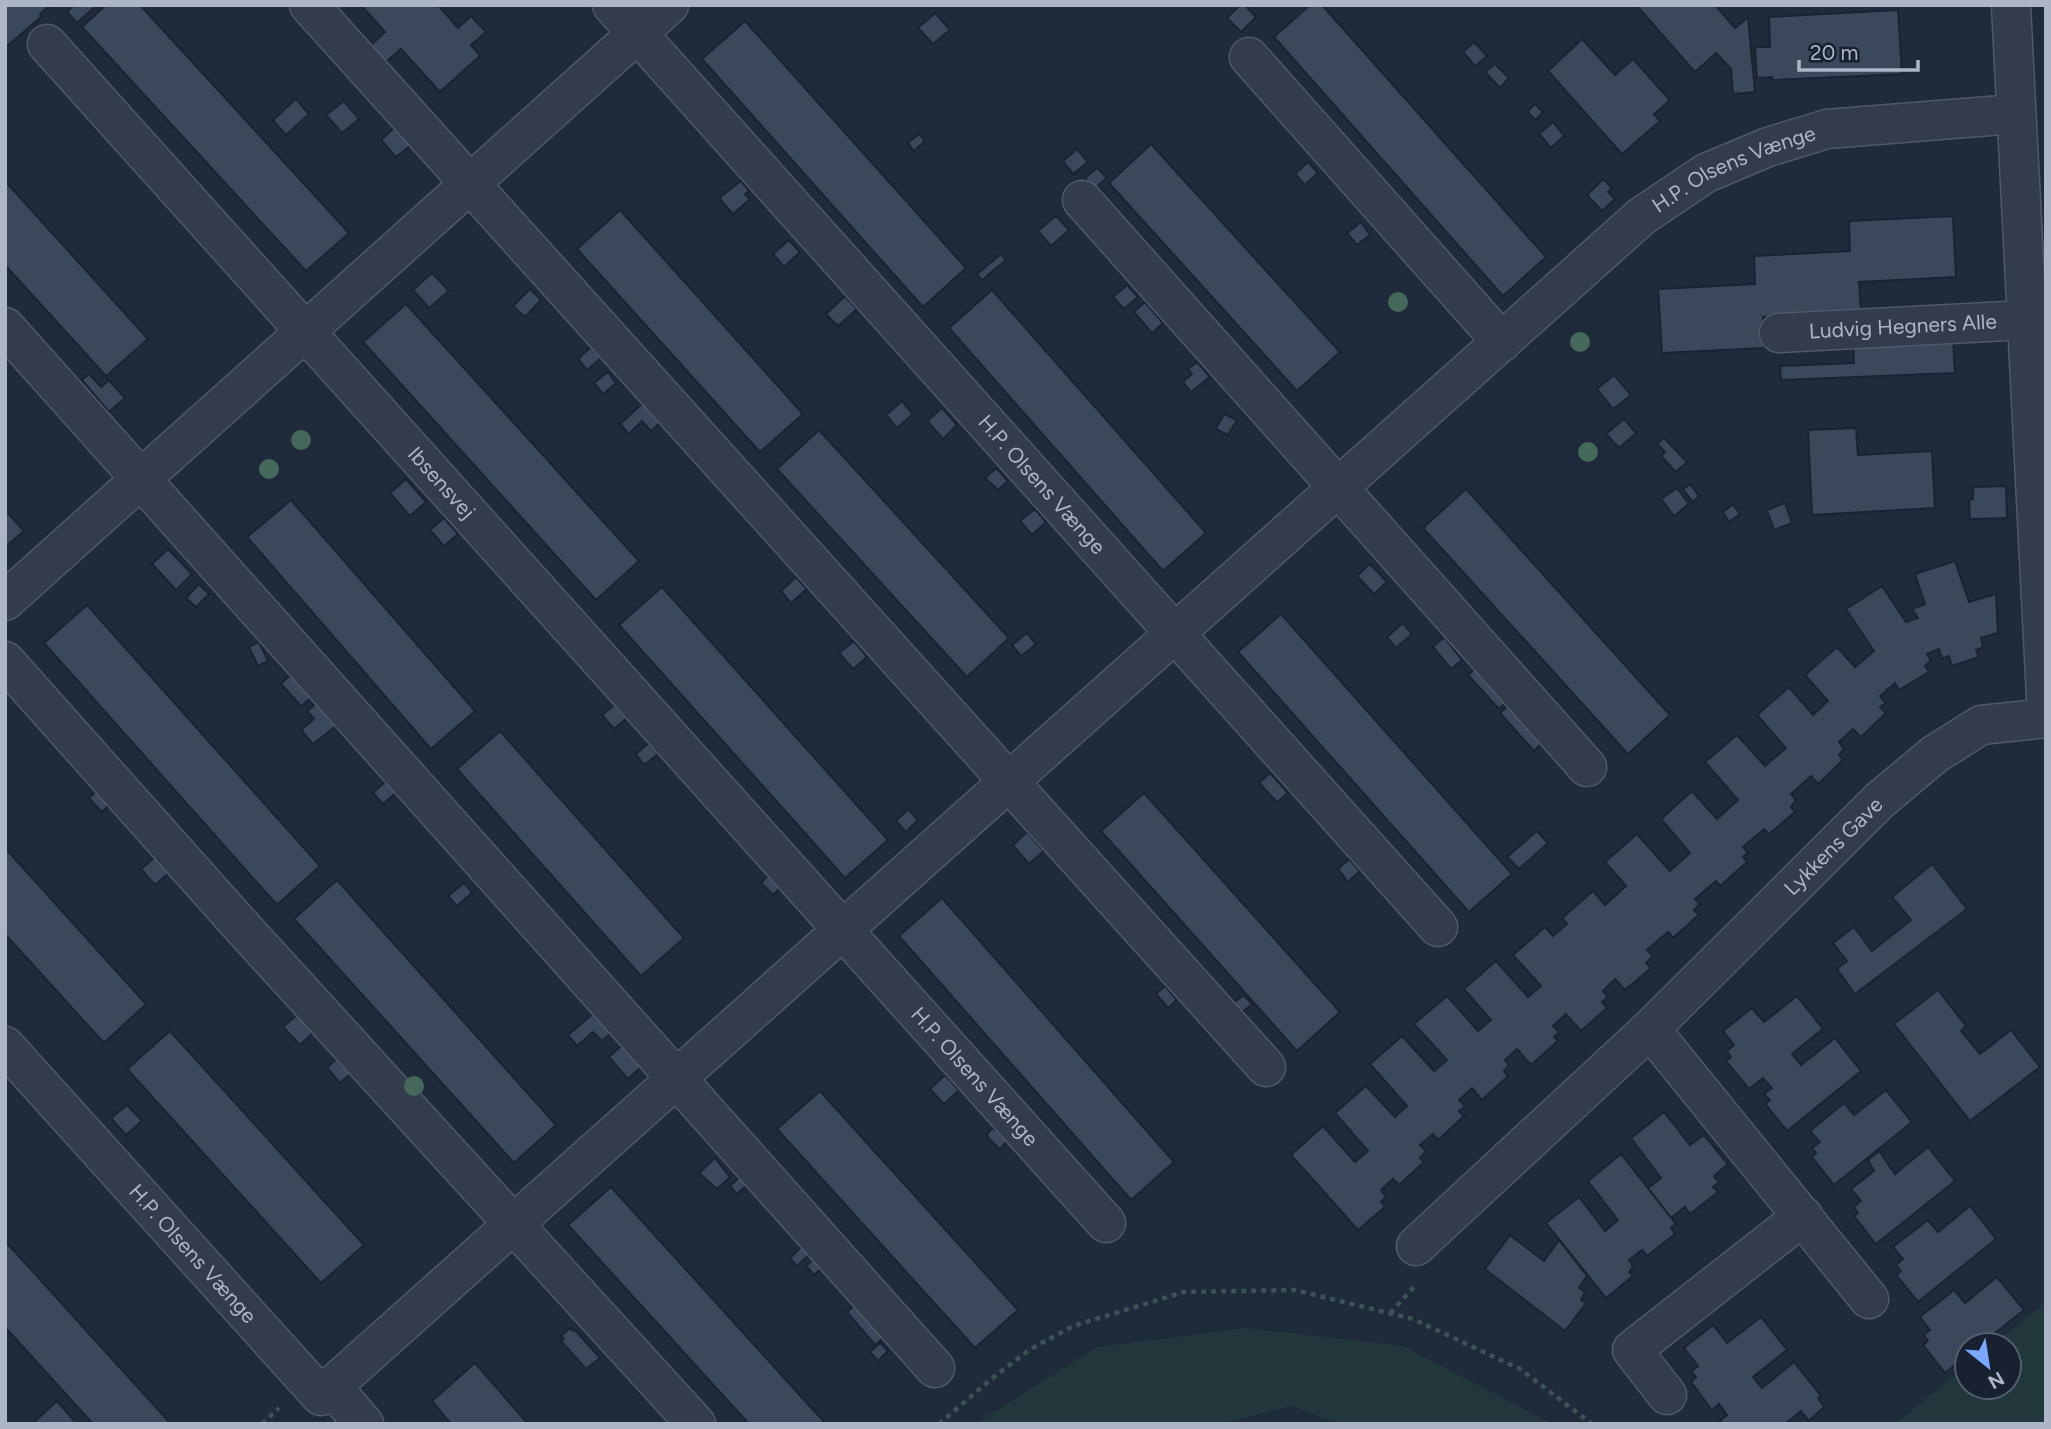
<svg xmlns="http://www.w3.org/2000/svg" width="2051" height="1429" font-family="Figtree,sans-serif">
  <rect width="100%" height="100%" fill="#1f2a3a"/>
  <g fill="#21373b">
    <polygon points="2046,1302 2046,1424 1895,1424 1967,1365 1967,1387 2009,1387 2009,1345 1992,1345"/>
    <polygon points="1246,1328 1404,1346 1552,1424 1339,1424 1292,1406 1219,1424 975,1424 1097,1347"/>
  </g>
  <g fill="#3b475b" stroke="#1a2331" stroke-width="2">
    <polygon points="5,5 50,5 40,14 42,16 5,48"/>
    <polygon points="74,5 97,5 77,23 67,12"/>
    <polygon points="106,5 140,5 349,233 306,271 82,27"/>
    <polygon points="361,5 438,5 458,28 471,16 486,32 471,45 480,56 440,92 401,49 386,62 370,46 385,32"/>
    <polygon points="1240,5 1245,5 1256,17 1241,32 1227,18"/>
    <polygon points="1310,5 1322,5 1546,257 1503,296 1274,37"/>
    <polygon points="1636,5 1715,5 1735,28 1748,17 1755,92 1733,94 1731,69 1716,53 1695,72"/>
    <polygon points="1898,10 1902,74 1772,80 1772,77 1757,78 1755,47 1770,47 1769,17"/>
    <polygon points="935,13 950,30 933,44 918,28"/>
    <polygon points="745,21 966,268 923,307 702,59"/>
    <polygon points="1582,39 1615,75 1633,59 1670,100 1654,114 1660,121 1622,154 1548,71"/>
    <polygon points="1474,42 1487,56 1475,66 1463,52"/>
    <polygon points="1495,64 1509,78 1500,88 1485,72"/>
    <polygon points="296,99 309,114 286,135 273,120"/>
    <polygon points="344,101 359,119 342,133 326,115"/>
    <polygon points="1535,104 1543,112 1536,120 1527,112"/>
    <polygon points="1553,122 1564,136 1551,148 1539,134"/>
    <polygon points="395,127 411,145 396,157 381,140"/>
    <polygon points="919,134 925,141 914,151 908,143"/>
    <polygon points="1151,144 1340,352 1297,391 1109,183"/>
    <polygon points="1077,149 1088,162 1073,174 1063,161"/>
    <polygon points="1308,162 1318,173 1305,185 1295,174"/>
    <polygon points="1097,168 1107,178 1094,189 1085,178"/>
    <polygon points="1603,179 1612,188 1608,192 1615,199 1602,211 1587,195"/>
    <polygon points="5,181 148,339 106,376 5,265"/>
    <polygon points="741,181 749,191 745,194 750,199 733,214 719,198"/>
    <polygon points="620,210 803,414 760,452 577,249"/>
    <polygon points="1056,216 1069,230 1051,246 1038,231"/>
    <polygon points="1953,216 1956,277 1859,282 1861,312 1763,317 1764,348 1662,353 1658,289 1755,284 1754,256 1850,251 1849,221"/>
    <polygon points="1361,222 1370,235 1357,245 1347,233"/>
    <polygon points="789,240 800,252 784,267 773,254"/>
    <polygon points="1001,254 1006,260 982,280 977,274"/>
    <polygon points="432,273 449,291 429,308 413,290"/>
    <polygon points="1127,285 1138,297 1124,309 1113,297"/>
    <polygon points="530,289 541,300 525,317 513,306"/>
    <polygon points="992,290 1206,533 1163,571 949,328"/>
    <polygon points="845,296 857,309 838,326 826,314"/>
    <polygon points="1145,302 1163,323 1152,333 1134,312"/>
    <polygon points="406,304 639,561 596,600 363,342"/>
    <polygon points="1953,339 1955,373 1781,380 1780,366 1854,363 1853,343"/>
    <polygon points="591,347 601,358 587,370 578,359"/>
    <polygon points="1197,362 1210,377 1191,392 1183,382 1192,374 1188,369"/>
    <polygon points="608,372 616,383 603,394 594,383"/>
    <polygon points="89,374 101,387 109,380 125,398 109,412 82,380"/>
    <polygon points="1614,375 1631,395 1613,409 1597,389"/>
    <polygon points="645,401 663,420 651,431 642,421 629,434 620,424"/>
    <polygon points="902,401 913,414 897,428 886,415"/>
    <polygon points="942,408 957,425 943,439 927,421"/>
    <polygon points="1224,414 1237,420 1228,435 1216,429"/>
    <polygon points="1624,419 1636,433 1619,448 1606,434"/>
    <polygon points="1856,428 1858,455 1932,451 1935,508 1812,515 1808,430"/>
    <polygon points="819,430 1009,638 967,677 777,469"/>
    <polygon points="1664,438 1687,462 1676,472 1661,456 1665,452 1657,444"/>
    <polygon points="996,468 1008,481 998,490 985,478"/>
    <polygon points="406,479 426,502 410,516 390,493"/>
    <polygon points="1690,484 1699,496 1693,502 1683,489"/>
    <polygon points="2006,486 2007,518 1970,519 1969,500 1973,499 1973,487"/>
    <polygon points="1677,488 1689,504 1674,516 1661,499"/>
    <polygon points="1466,489 1670,715 1628,754 1423,528"/>
    <polygon points="291,500 475,711 431,749 247,537"/>
    <polygon points="1785,503 1792,523 1774,530 1767,510"/>
    <polygon points="1733,504 1740,514 1729,522 1723,512"/>
    <polygon points="1035,509 1046,522 1032,535 1020,521"/>
    <polygon points="5,510 24,531 5,547"/>
    <polygon points="444,518 458,534 444,546 430,530"/>
    <polygon points="168,549 192,574 176,590 152,564"/>
    <polygon points="1955,561 1969,602 1996,594 1998,633 1981,638 1983,647 1976,650 1979,657 1952,666 1949,656 1942,659 1939,649 1927,654 1931,660 1925,666 1929,672 1899,690 1895,683 1880,696 1886,703 1880,707 1886,713 1861,737 1853,729 1839,742 1844,749 1839,755 1843,760 1818,784 1811,776 1791,794 1796,800 1791,807 1795,812 1769,834 1764,829 1743,847 1748,853 1743,857 1747,862 1720,886 1716,881 1695,899 1700,904 1694,910 1699,915 1673,938 1668,932 1647,950 1653,956 1646,963 1651,968 1625,990 1615,979 1603,991 1608,997 1602,1002 1607,1008 1581,1031 1566,1014 1553,1026 1559,1032 1554,1037 1558,1041 1531,1065 1517,1049 1505,1060 1509,1065 1504,1071 1508,1076 1482,1100 1472,1088 1459,1100 1465,1106 1459,1111 1464,1116 1438,1140 1433,1134 1420,1145 1426,1151 1420,1158 1424,1162 1399,1185 1393,1179 1381,1190 1386,1197 1381,1202 1385,1207 1358,1230 1291,1155 1323,1126 1355,1162 1368,1151 1335,1113 1366,1086 1395,1117 1407,1106 1370,1064 1402,1036 1434,1071 1447,1060 1414,1024 1447,996 1478,1031 1491,1020 1464,989 1496,961 1528,997 1541,986 1513,955 1545,927 1553,936 1567,924 1562,918 1593,891 1605,905 1626,886 1605,862 1637,834 1670,871 1690,853 1661,819 1692,791 1717,819 1738,800 1705,762 1737,735 1765,766 1786,748 1757,715 1789,687 1813,715 1828,701 1805,675 1837,647 1855,667 1874,651 1846,609 1882,586 1906,622 1918,618 1912,609 1925,604 1915,574"/>
    <polygon points="1370,564 1387,582 1374,594 1357,576"/>
    <polygon points="796,577 807,589 791,603 781,591"/>
    <polygon points="199,584 209,594 196,607 186,598"/>
    <polygon points="662,587 888,840 845,878 619,625"/>
    <polygon points="87,605 320,866 277,905 44,643"/>
    <polygon points="1281,614 1512,874 1469,912 1238,652"/>
    <polygon points="1403,623 1412,634 1396,648 1387,637"/>
    <polygon points="1027,633 1036,644 1021,656 1012,645"/>
    <polygon points="1444,637 1462,660 1451,669 1433,647"/>
    <polygon points="854,641 867,657 853,669 839,653"/>
    <polygon points="259,642 268,661 258,666 249,647"/>
    <polygon points="1479,665 1509,699 1499,709 1468,675"/>
    <polygon points="291,674 312,697 301,706 281,684"/>
    <polygon points="318,702 336,726 313,744 301,730 314,719 307,711"/>
    <polygon points="617,703 628,717 614,729 602,715"/>
    <polygon points="1511,703 1545,740 1534,751 1500,713"/>
    <polygon points="500,731 684,938 641,976 457,769"/>
    <polygon points="649,743 658,754 644,765 636,754"/>
    <polygon points="1270,773 1288,793 1277,802 1259,783"/>
    <polygon points="389,778 399,790 383,804 373,793"/>
    <polygon points="98,789 111,803 102,812 89,798"/>
    <polygon points="1144,793 1340,1012 1297,1051 1101,831"/>
    <polygon points="908,809 918,820 906,832 896,821"/>
    <polygon points="1537,831 1548,843 1519,869 1507,857"/>
    <polygon points="1027,832 1044,851 1029,864 1013,845"/>
    <polygon points="5,848 146,1004 104,1043 5,934"/>
    <polygon points="156,856 170,872 155,885 141,869"/>
    <polygon points="1349,859 1360,871 1348,882 1338,869"/>
    <polygon points="1932,864 1967,909 1855,994 1837,969 1847,961 1833,943 1854,927 1872,951 1911,920 1892,897"/>
    <polygon points="770,873 782,886 773,895 761,883"/>
    <polygon points="337,880 556,1125 514,1163 294,919"/>
    <polygon points="464,883 472,893 457,906 448,896"/>
    <polygon points="942,898 1174,1162 1131,1200 899,936"/>
    <polygon points="1165,986 1177,1000 1168,1008 1156,994"/>
    <polygon points="1938,990 1966,1026 1961,1031 1980,1054 2011,1030 2040,1067 1970,1121 1894,1024"/>
    <polygon points="1244,995 1252,1004 1241,1013 1233,1003"/>
    <polygon points="1797,996 1823,1029 1792,1054 1801,1065 1835,1038 1861,1071 1787,1131 1765,1104 1770,1100 1764,1094 1772,1088 1763,1078 1749,1089 1726,1061 1731,1057 1727,1051 1734,1045 1723,1031 1752,1008 1764,1022"/>
    <polygon points="594,1013 611,1033 602,1041 593,1032 577,1046 568,1035"/>
    <polygon points="297,1015 313,1033 300,1045 283,1027"/>
    <polygon points="170,1031 364,1245 321,1283 127,1069"/>
    <polygon points="622,1045 641,1067 628,1079 609,1057"/>
    <polygon points="339,1056 353,1072 340,1083 327,1068"/>
    <polygon points="945,1075 959,1090 944,1104 930,1089"/>
    <polygon points="1886,1090 1912,1122 1834,1185 1812,1157 1816,1153 1812,1148 1820,1142 1810,1131 1844,1103 1854,1115"/>
    <polygon points="820,1091 1018,1310 975,1348 777,1129"/>
    <polygon points="127,1105 142,1121 126,1135 111,1118"/>
    <polygon points="1664,1112 1690,1145 1704,1135 1728,1164 1714,1176 1719,1182 1713,1187 1718,1192 1690,1214 1685,1207 1671,1218 1648,1188 1661,1178 1631,1138"/>
    <polygon points="992,1128 995,1130 997,1128 1009,1139 1000,1149 988,1138 987,1134"/>
    <polygon points="1928,1147 1955,1181 1876,1244 1854,1216 1858,1213 1854,1207 1861,1201 1851,1189 1874,1171 1868,1160 1879,1151 1895,1174"/>
    <polygon points="1621,1154 1676,1224 1671,1228 1675,1234 1647,1256 1642,1250 1629,1260 1633,1267 1629,1272 1633,1276 1606,1298 1546,1223 1579,1197 1605,1231 1618,1220 1588,1181"/>
    <polygon points="715,1158 730,1177 717,1189 699,1173"/>
    <polygon points="740,1177 747,1185 737,1194 730,1186"/>
    <polygon points="611,1187 826,1424 749,1424 568,1225"/>
    <polygon points="1970,1206 1996,1239 1918,1302 1896,1275 1901,1271 1896,1265 1903,1259 1893,1247 1928,1220 1938,1232"/>
    <polygon points="1510,1235 1544,1261 1559,1240 1587,1276 1579,1288 1585,1292 1581,1300 1586,1303 1565,1331 1485,1269"/>
    <polygon points="5,1241 171,1424 93,1424 5,1327"/>
    <polygon points="803,1245 810,1254 797,1266 790,1258"/>
    <polygon points="815,1258 823,1267 814,1275 806,1266"/>
    <polygon points="1997,1277 2024,1310 1980,1345 1967,1345 1967,1355 1945,1373 1923,1345 1928,1341 1924,1335 1930,1330 1920,1317 1954,1290 1965,1303"/>
    <polygon points="860,1300 889,1333 875,1345 847,1312"/>
    <polygon points="1761,1317 1787,1350 1753,1377 1762,1388 1794,1362 1821,1396 1818,1398 1824,1407 1809,1421 1801,1411 1785,1424 1723,1424 1720,1421 1727,1415 1719,1404 1712,1410 1691,1382 1696,1377 1691,1372 1698,1366 1684,1348 1713,1325 1727,1343"/>
    <polygon points="570,1328 573,1331 575,1330 600,1358 586,1369 561,1341 564,1339 561,1336"/>
    <polygon points="880,1343 888,1351 878,1361 870,1352"/>
    <polygon points="475,1363 528,1424 451,1424 432,1401"/>
    <polygon points="57,1401 77,1424 32,1424"/>
  </g>
  <g fill="none" stroke-linecap="round" stroke-linejoin="round">
    <g stroke="#505968" stroke-width="41">
      <g id="minor">
        <polyline points="309,5 1266,1067"/>
        <path id="s1" d="M612 5 1438 927"/>
        <polyline points="2011,5 2046,697"/>
        <path id="s2" d="M47 44 1106 1223"/>
        <polyline points="1249,57 1502,342"/>
        <polyline points="1082,200 1587,767"/>
        <polyline points="5,327 935,1368"/>
        <path id="s3" d="M1779 333 2026 320"/>
        <polyline points="5,601 669,5"/>
        <polyline points="5,661 243,928 696,1424"/>
        <polyline points="1650,1029 1869,1299"/>
        <path id="s4" d="M5 1046 321 1396 1642 216 1706 173 1768 147 1827 129 2015 114"/>
        <path id="s5" d="M1416 1246 1650 1029 1880 800 1935 754 1981 725 2046 718"/>
        <polyline points="332,1387 364,1424"/>
        <polyline points="1667,1395 1632,1350 1803,1216"/>
      </g>
    </g>
    <g stroke="#3c5356" stroke-width="4.5" stroke-dasharray="5 5" stroke-linecap="butt">
      <polyline points="1390,1313 1415,1286"/>
      <polyline points="262,1424 279,1408"/>
      <polyline points="939,1424 990,1380 1029,1350 1073,1326 1184,1292 1295,1290 1413,1319 1520,1369 1592,1424"/>
    </g>
    <use href="#minor" stroke="#333c4b" stroke-width="38"/>
  </g>
  <g fill="#446859">
    <circle cx="1398" cy="302" r="10"/>
    <circle cx="1580" cy="342" r="10"/>
    <circle cx="301" cy="440" r="10"/>
    <circle cx="1588" cy="452" r="10"/>
    <circle cx="269" cy="469" r="10"/>
    <circle cx="414" cy="1086" r="10"/>
  </g>
  <g text-anchor="middle" stroke-width="6" stroke-linejoin="round" paint-order="stroke">
    <g font-size="21" fill="#adb6c7" stroke="#18212f">
      <text dy="7" stroke="none"><textPath href="#s4" startOffset="2347">H.P. Olsens Vænge</textPath></text>
      <text dy="7" stroke="none"><textPath href="#s3" startOffset="124">Ludvig Hegners Alle</textPath></text>
      <text dy="7" stroke="none"><textPath href="#s2" startOffset="590">Ibsensvej</textPath></text>
      <text dy="7" stroke="none"><textPath href="#s1" startOffset="644">H.P. Olsens Vænge</textPath></text>
      <text dy="7" stroke="none"><textPath href="#s5" startOffset="578">Lykkens Gave</textPath></text>
      <text dy="7" stroke="none"><textPath href="#s2" startOffset="1388">H.P. Olsens Vænge</textPath></text>
      <text dy="7" stroke="none"><textPath href="#s4" startOffset="280">H.P. Olsens Vænge</textPath></text>
    </g>
  </g>
  <rect width="2051" height="1429" fill="none" stroke="#adb6c7" stroke-width="14"/>
  <g transform="translate(1988 1366) rotate(150)"><circle r="33" fill="#18212f" stroke="#545d6c" stroke-width="2"/>
  <path d="M0-5L12 26L0 18L-12 26Z" fill="#7ba8ff"/>
  <text y="-10" font-size="19" font-weight="bold" text-anchor="middle" fill="#adb6c7">N</text>
  </g>
  <path d="M1799 60v10h119v-10" fill="none" stroke="#adb6c7" stroke-width="3.5"/>
  <text x="1810" y="60" font-size="21" fill="#adb6c7" stroke="#18212f" stroke-width="5" paint-order="stroke">20 m</text>
</svg>
